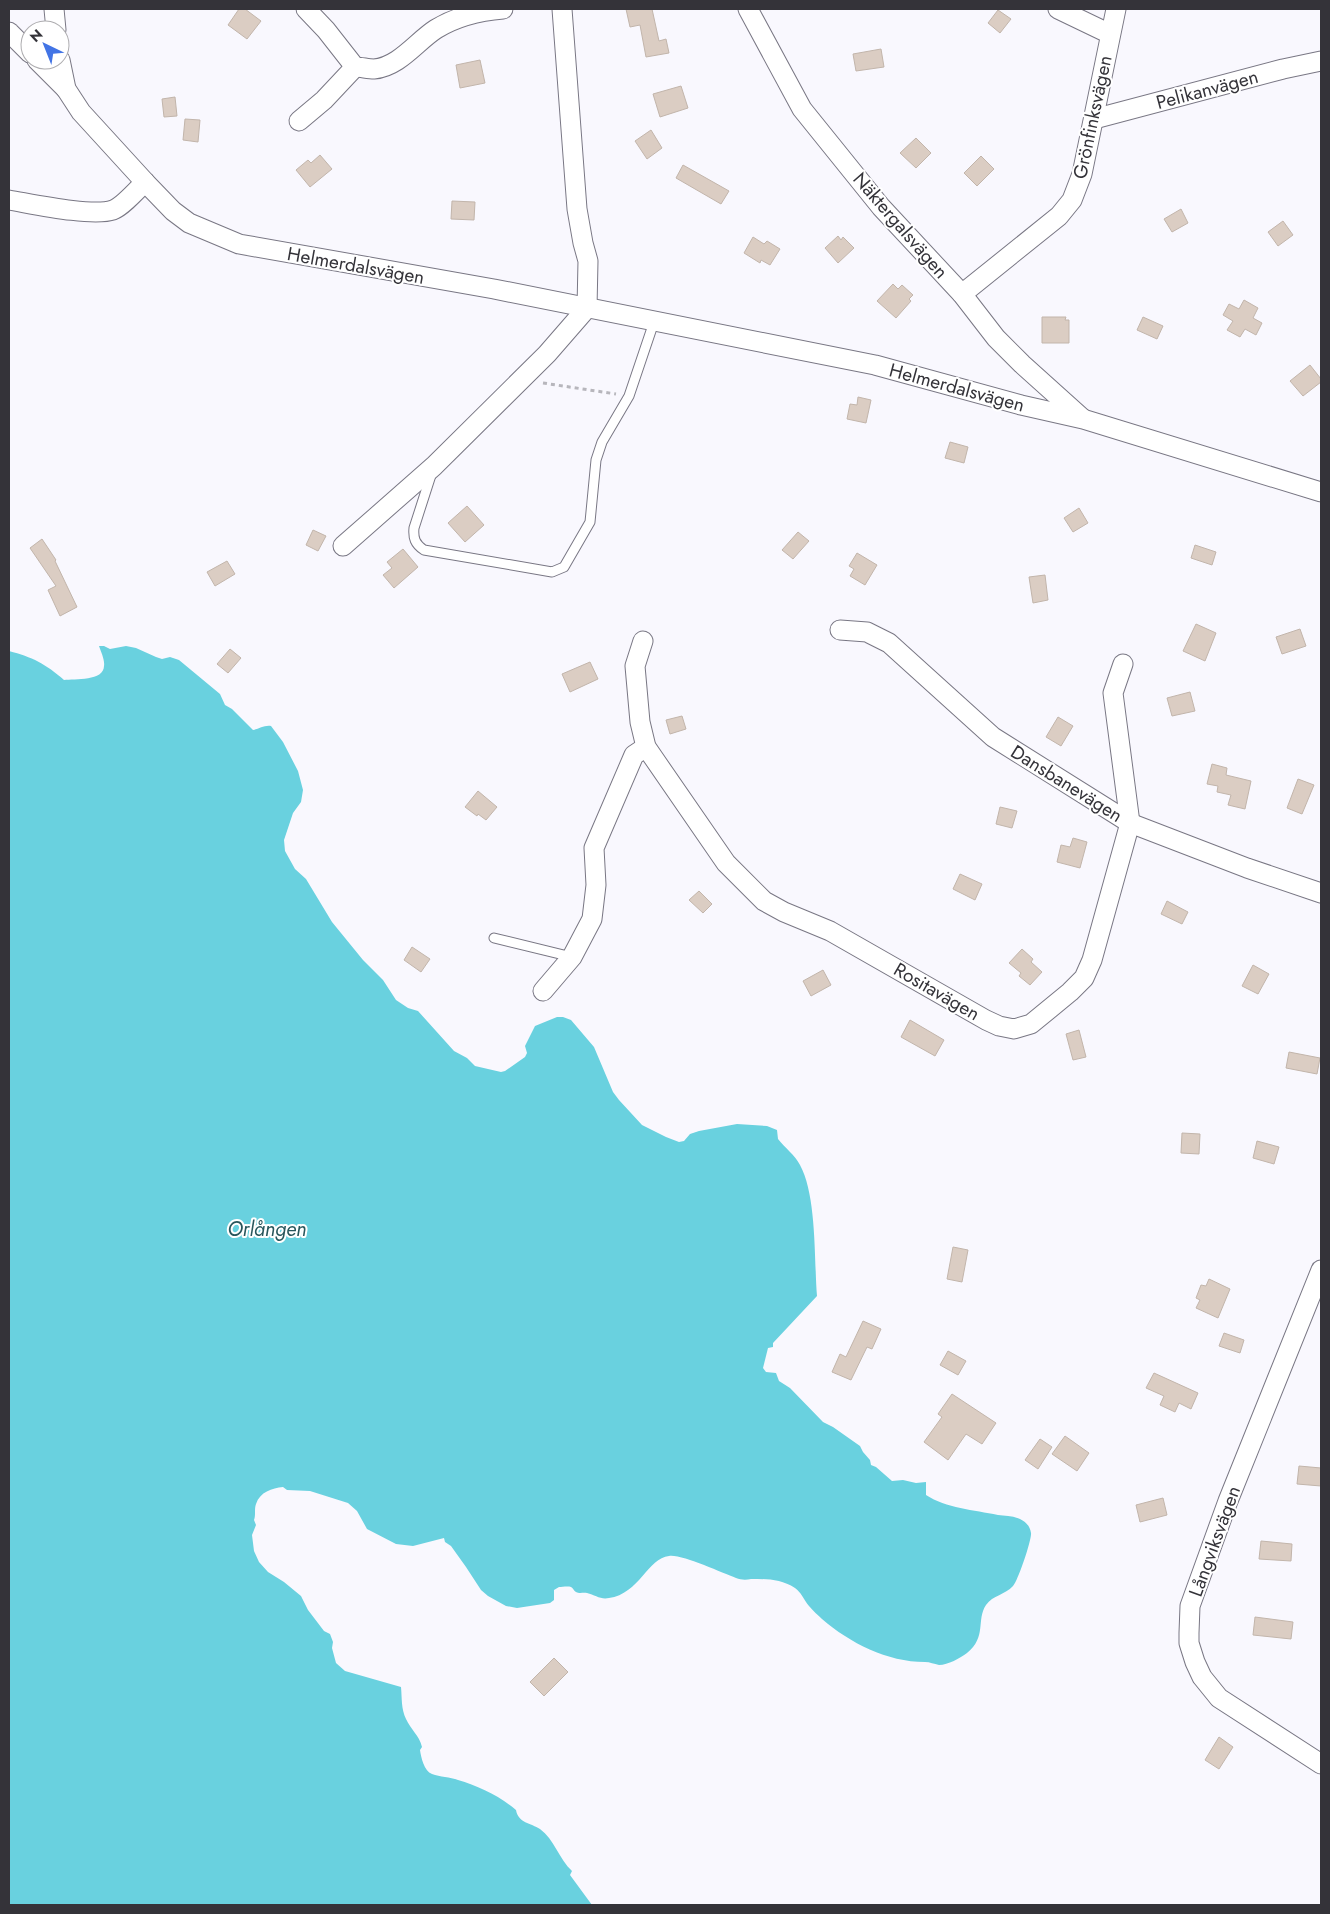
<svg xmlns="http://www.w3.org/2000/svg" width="1330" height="1914" font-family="Jost,sans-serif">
  <rect width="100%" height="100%" fill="#f9f8fe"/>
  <path fill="#69d1df" d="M99 646H104L110 649 126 646 136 648 156 657 162 659 170 657 179 660 220 694 225 705 232 709 253 730C259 729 264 725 271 726L283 742 298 771 303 790 301 802 293 813 284 840 285 851 295 869 306 879 332 922 363 960 383 980 396 1000 408 1008 418 1011 454 1051 467 1058 475 1066 501 1072 505 1071 525 1057 527 1053 525 1046 535 1026 557 1017H563L571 1020 594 1047 613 1092 619 1100 642 1125 666 1137 679 1142 684 1141 690 1134 699 1131 737 1124 767 1126 777 1130 778 1139C785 1148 795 1155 800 1165 817 1196 814 1260 817 1296L773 1343V1347L768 1348 763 1368 766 1372 776 1373 779 1381 790 1388 823 1422 833 1427 860 1446 863 1452 870 1460 871 1465 876 1467 892 1481 903 1480 916 1483 926 1482V1495C946 1508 974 1510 998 1515 1005 1516 1014 1516 1020 1519 1026 1522 1030 1526 1031 1533 1032 1539 1018 1581 1013 1586 1005 1595 993 1595 986 1605 976 1620 987 1637 967 1653 960 1658 948 1665 939 1665 934 1664 930 1662 925 1662 887 1662 850 1643 822 1619 818 1615 813 1611 809 1606 804 1600 801 1592 795 1588 781 1579 767 1579 751 1579 746 1580 741 1580 736 1578 722 1573 682 1554 669 1556 648 1558 639 1594 609 1598 601 1600 595 1595 587 1593 583 1592 580 1594 576 1592 574 1591 573 1588 571 1587 568 1586 562 1587 559 1587L554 1590V1600L550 1603 517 1608 506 1606 488 1596 481 1590 466 1567 451 1546 445 1542 444 1538 413 1546 396 1544 367 1529 357 1511 348 1503 310 1491 287 1490 283 1487C272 1488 260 1492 256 1504 254 1509 256 1515 254 1520L256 1525 252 1535 254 1551 259 1562 268 1572 284 1582 301 1596 308 1610 324 1631 330 1634 333 1642 332 1648 336 1663 345 1671 401 1687C402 1698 401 1709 406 1719 411 1730 419 1735 422 1747L420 1750C421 1757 424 1771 432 1774 440 1777 450 1777 458 1780 478 1786 500 1796 516 1810 518 1823 531 1823 540 1829 554 1839 559 1859 572 1871L570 1875 592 1905H9V651C32 657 46 664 64 680 75 679 104 681 104 666 105 660 101 652 99 646Z"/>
  <g fill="#dbcdc3" stroke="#c2b5ab">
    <polygon points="239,9 245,9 261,21 247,39 228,25"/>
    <polygon points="626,9 652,9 659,41 666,39 669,53 646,57 640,25 630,27"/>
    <polygon points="998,10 1011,19 1000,33 988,23"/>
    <polygon points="881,49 884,67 856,71 853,54"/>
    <polygon points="480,60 485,83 460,88 456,65"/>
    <polygon points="681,86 688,108 660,117 653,94"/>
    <polygon points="175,97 177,116 164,117 162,99"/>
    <polygon points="185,119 200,120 198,142 183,140"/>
    <polygon points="651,130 662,148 647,159 635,141"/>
    <polygon points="916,138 931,153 916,168 900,153"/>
    <polygon points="320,155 332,169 310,187 296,170 308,160 311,163"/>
    <polygon points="981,156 994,169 977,186 964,173"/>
    <polygon points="683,165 729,191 721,204 676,178"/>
    <polygon points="452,201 475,202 474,220 451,219"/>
    <polygon points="1181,209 1188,223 1172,232 1164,219"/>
    <polygon points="1283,221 1293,235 1278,246 1268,232"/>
    <polygon points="838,236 841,240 843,237 854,248 838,263 825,248"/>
    <polygon points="753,237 764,244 767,241 780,249 770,265 761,260 760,263 744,253"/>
    <polygon points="893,284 898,289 902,285 913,295 909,299 911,301 896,318 877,301"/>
    <polygon points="1244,300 1258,308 1253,318 1262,323 1256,335 1245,329 1240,337 1227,330 1233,321 1223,315 1229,304 1239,309"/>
    <polygon points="1042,317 1066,317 1065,320 1069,320 1069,343 1042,343"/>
    <polygon points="1143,317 1163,326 1157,339 1137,330"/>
    <polygon points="1310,365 1321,379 1321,382 1303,396 1290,381"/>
    <polygon points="858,397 871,400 866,423 847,419 850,404 857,405"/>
    <polygon points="950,442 968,447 964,463 945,458"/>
    <polygon points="467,506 484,525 465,542 448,523"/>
    <polygon points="1079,508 1088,523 1073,532 1064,518"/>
    <polygon points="313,530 326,536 318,551 306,545"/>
    <polygon points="798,532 809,541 793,559 782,550"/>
    <polygon points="42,539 56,560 55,561 77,607 60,616 48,590 56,586 30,548"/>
    <polygon points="1195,545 1216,552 1212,565 1191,558"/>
    <polygon points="403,549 418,567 394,588 383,575 392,568 387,562"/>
    <polygon points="857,553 877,565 865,585 850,576 854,569 849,566"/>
    <polygon points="227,561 235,574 215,586 207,572"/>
    <polygon points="1045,575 1048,600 1033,603 1029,577"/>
    <polygon points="1196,624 1216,633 1205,661 1183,651"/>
    <polygon points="1300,629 1306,646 1282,654 1276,637"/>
    <polygon points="230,649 241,658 228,673 217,664"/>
    <polygon points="590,662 598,679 570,692 562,674"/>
    <polygon points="1190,692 1195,711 1172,716 1167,698"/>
    <polygon points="682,716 686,729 670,734 666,720"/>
    <polygon points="1058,717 1073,726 1061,746 1046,737"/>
    <polygon points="1212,764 1227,768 1226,775 1251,781 1245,809 1228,805 1231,795 1217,792 1218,786 1207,784"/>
    <polygon points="1298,779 1314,785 1302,814 1287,808"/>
    <polygon points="478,791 497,807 486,820 478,814 477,816 465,807"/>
    <polygon points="1000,807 1017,811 1012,828 996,824"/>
    <polygon points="1073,838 1087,842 1080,868 1057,862 1061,845 1070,847"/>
    <polygon points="960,874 982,884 975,900 953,889"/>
    <polygon points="699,891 712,904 703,913 689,900"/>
    <polygon points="1167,901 1188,912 1182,924 1161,914"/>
    <polygon points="412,947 430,959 421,972 404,960"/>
    <polygon points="1022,949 1033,959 1031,962 1042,972 1030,985 1019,976 1021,973 1009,963"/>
    <polygon points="1253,965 1269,974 1258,994 1242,986"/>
    <polygon points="823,970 831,985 811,996 803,981"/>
    <polygon points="910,1020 944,1040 935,1056 901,1037"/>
    <polygon points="1079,1030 1086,1057 1073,1060 1066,1034"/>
    <polygon points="1289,1052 1320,1058 1317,1074 1286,1068"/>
    <polygon points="1182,1133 1200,1134 1199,1154 1181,1153"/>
    <polygon points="1257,1141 1279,1147 1274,1164 1253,1158"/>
    <polygon points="953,1247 968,1250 962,1282 947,1279"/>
    <polygon points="1209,1279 1230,1289 1218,1318 1196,1308 1200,1300 1196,1298 1201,1285 1206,1286"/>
    <polygon points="863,1321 881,1329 872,1349 867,1347 851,1380 832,1372 840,1354 846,1357"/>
    <polygon points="1224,1333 1244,1340 1240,1353 1219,1346"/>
    <polygon points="948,1351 966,1361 958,1375 940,1365"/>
    <polygon points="1154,1373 1198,1393 1191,1409 1179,1403 1175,1412 1160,1405 1164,1396 1146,1388"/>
    <polygon points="952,1394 996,1423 982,1444 966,1434 948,1460 924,1442 942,1417 938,1414"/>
    <polygon points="1065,1436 1089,1453 1077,1471 1052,1454"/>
    <polygon points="1040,1439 1052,1447 1038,1469 1025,1460"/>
    <polygon points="1299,1466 1321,1468 1321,1486 1297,1484"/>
    <polygon points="1163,1498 1167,1515 1140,1522 1136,1505"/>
    <polygon points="1261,1541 1292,1544 1291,1561 1259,1559"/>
    <polygon points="1255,1617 1293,1622 1291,1639 1253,1635"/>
    <polygon points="554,1658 568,1672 544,1696 530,1682"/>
    <polygon points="1219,1737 1233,1747 1219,1769 1205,1760"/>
  </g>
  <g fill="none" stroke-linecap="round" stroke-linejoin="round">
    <g stroke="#797784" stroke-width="11">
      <g id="service">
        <path d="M432 472 414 528C413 538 415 544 424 550L552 572 564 567 590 522 596 460 602 442 629 396 654 322"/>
        <polyline points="494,938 572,957"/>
      </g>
    </g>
    <g stroke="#797784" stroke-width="21">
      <g id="minor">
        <polyline points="54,9 56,30"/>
        <path d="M306 9 326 30 355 67C361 67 368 69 374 69 399 67 417 41 436 29 457 16 479 11 503 9"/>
        <polyline points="748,9 802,109 881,207 962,294 996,338 1022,364 1082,418"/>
        <polyline points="1058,9 1110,34"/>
        <polyline points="9,32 30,53"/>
        <polyline points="37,60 66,89"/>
        <polyline points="60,60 66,89 81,112 145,182 173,211 189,223 239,244 494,289 875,365 1021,405 1083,419 1321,492"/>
        <polyline points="1094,119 1283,69 1321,61"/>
        <polyline points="299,121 324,100 355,67"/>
        <path d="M9 200C33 204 92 217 113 210 122 207 138 189 145 182"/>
        <polyline points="962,294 1059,216 1072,200 1082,174 1116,9"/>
        <polyline points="343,546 434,466 547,354 587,308 588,261 583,243 577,209 562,9"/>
        <polyline points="840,630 867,632 889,643 993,737 1130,823 1247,868 1321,893"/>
        <polyline points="643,641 635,666 640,722 646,747 726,863 764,901 784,912 830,931 986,1020 999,1026 1014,1029 1031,1024 1070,992 1084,978 1092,960 1130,823 1113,693 1123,664"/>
        <polyline points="543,991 572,957 592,919 596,885 594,848 634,755 646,747"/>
        <polyline points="1321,1270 1228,1501 1190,1606 1189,1633 1189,1643 1195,1662 1202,1677 1219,1698 1321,1764"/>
      </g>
    </g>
    <polyline stroke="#b7b6bc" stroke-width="3" stroke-dasharray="4 4" stroke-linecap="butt" points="543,383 616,394"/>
    <use href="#service" stroke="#fff" stroke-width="9"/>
    <use href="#minor" stroke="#fff" stroke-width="19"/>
  </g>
  <g text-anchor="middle" stroke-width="4" stroke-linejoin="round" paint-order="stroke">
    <g font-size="19" fill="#343339" stroke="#fff">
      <text transform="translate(1207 89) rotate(-15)" y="7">Pelikanvägen</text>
      <text transform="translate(1092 117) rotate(-78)" y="7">Grönfinksvägen</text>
      <text transform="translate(901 225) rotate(49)" y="7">Näktergalsvägen</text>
      <text transform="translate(356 265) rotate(10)" y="7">Helmerdalsvägen</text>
      <text transform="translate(957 387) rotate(15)" y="7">Helmerdalsvägen</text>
      <text transform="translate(1067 783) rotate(32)" y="7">Dansbanevägen</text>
      <text transform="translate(937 991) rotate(30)" y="7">Rositavägen</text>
      <text transform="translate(1214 1541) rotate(-70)" y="7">Långviksvägen</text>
    </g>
    <g font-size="20" font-style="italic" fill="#28565c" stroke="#fff">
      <text x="267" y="1236">Orlången</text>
    </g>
  </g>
  <rect width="1330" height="1914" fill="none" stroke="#343339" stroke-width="20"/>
  <g transform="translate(45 45) rotate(317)"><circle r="24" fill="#ffffff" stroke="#aeadb0"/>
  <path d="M0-4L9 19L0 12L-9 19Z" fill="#4274e5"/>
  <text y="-8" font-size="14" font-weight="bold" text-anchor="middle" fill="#343339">N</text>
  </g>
</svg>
